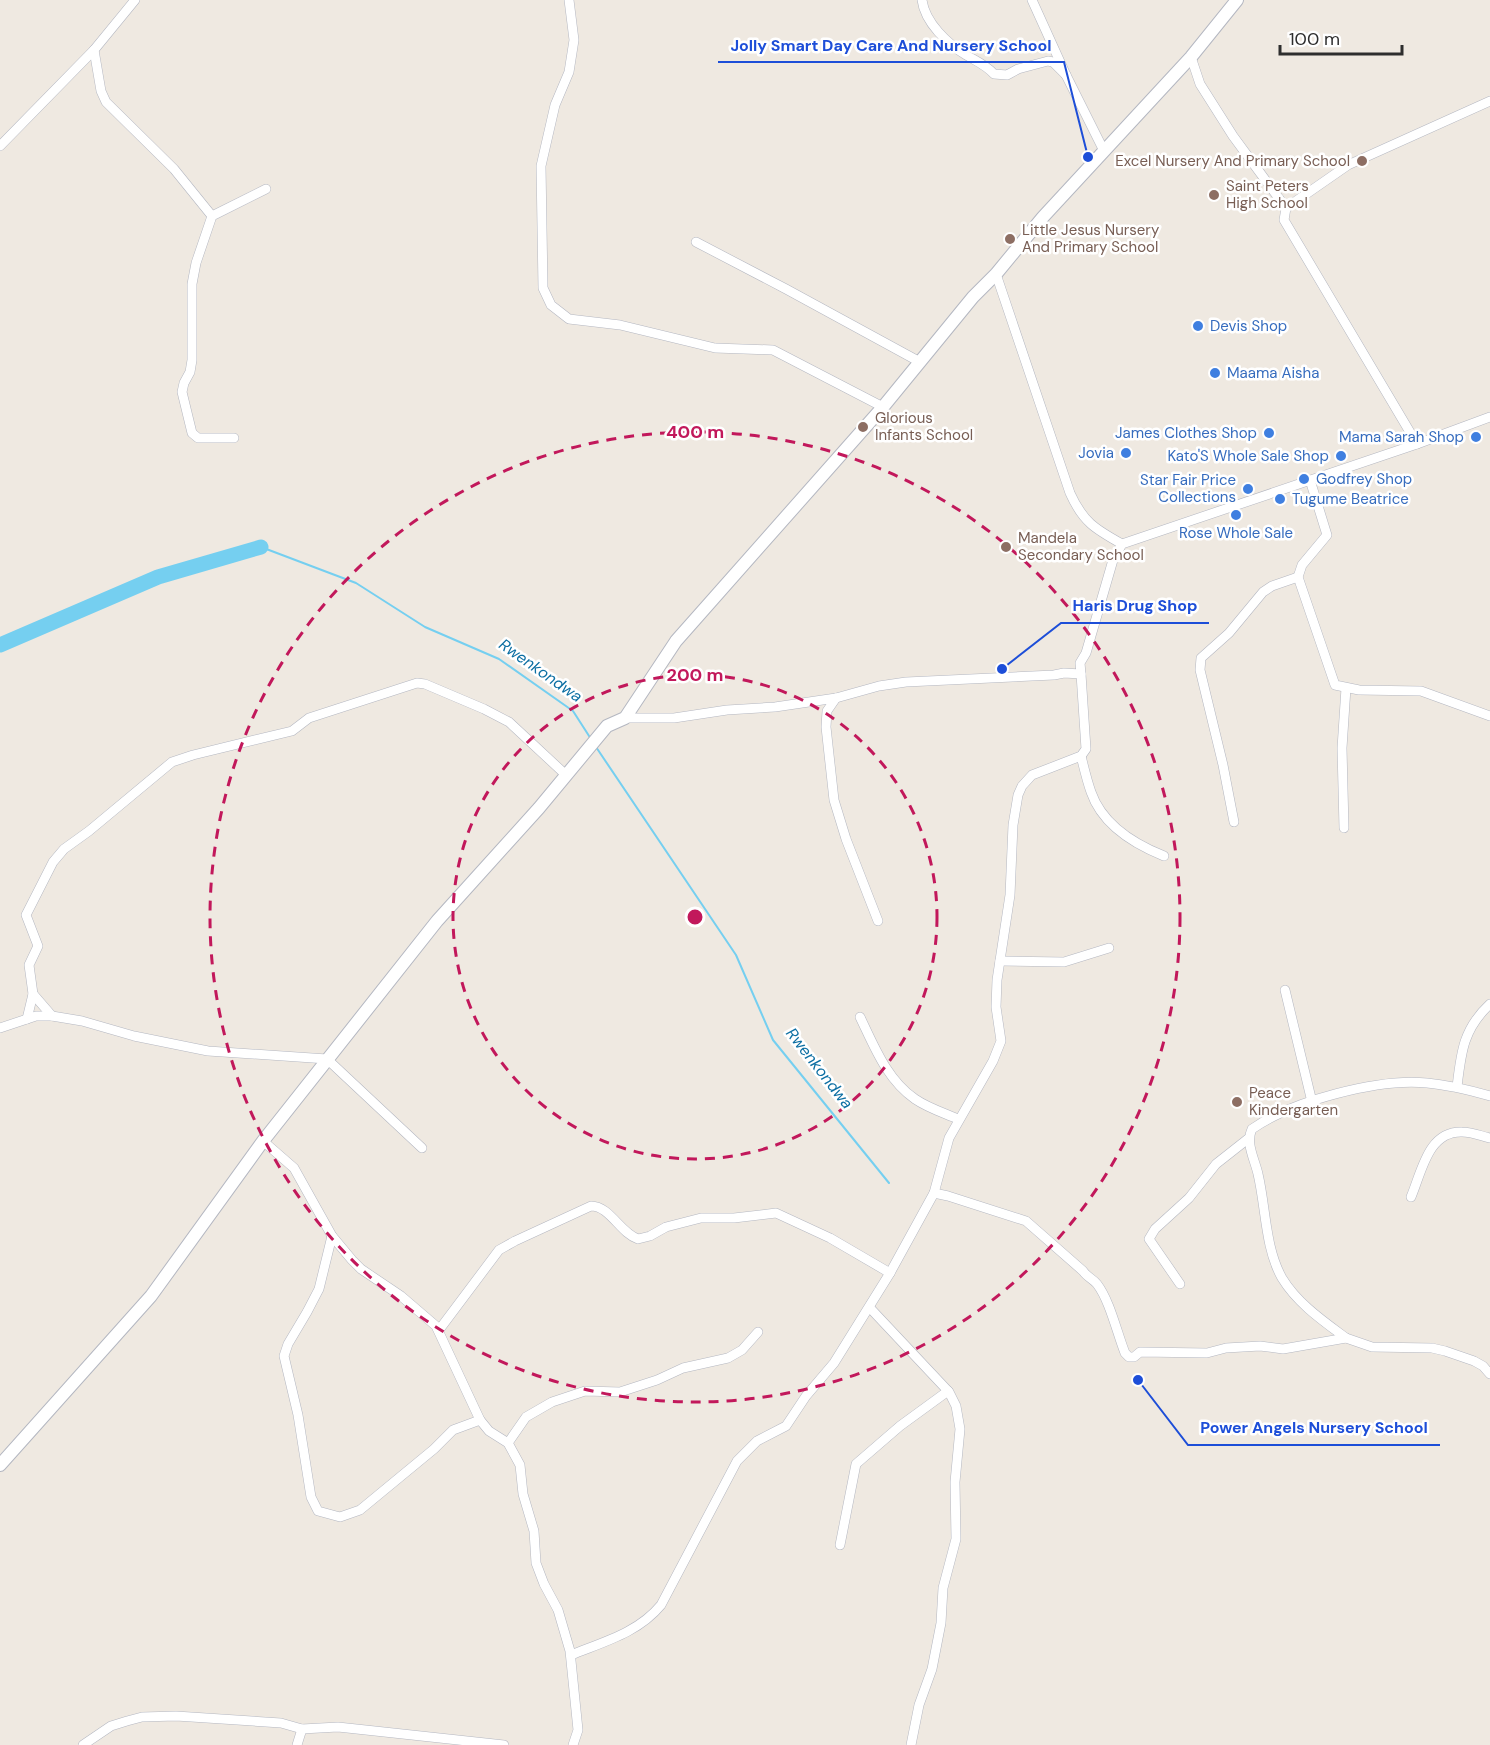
<svg xmlns="http://www.w3.org/2000/svg" width="1490" height="1745" font-family="'DM Sans',sans-serif">
  <rect width="100%" height="100%" fill="#efe9e1"/>
  <g fill="none" stroke-linecap="round" stroke-linejoin="round">
    <g stroke="#75cff0" stroke-width="2">
      <polyline points="261,547 356,583 425,627 499,659 573,711 591,739"/>
      <polyline points="596,747 736,955 773,1040 889,1183"/>
    </g>
    <polyline stroke="#75cff0" stroke-width="15" points="0,645 158,577 261,547"/>
    <g stroke="#b4b7c1" stroke-width="10">
      <g id="street">
        <polyline points="569,0 574,40 569,72 555,105 541,166 543,288 551,305 569,319 620,325 715,348 773,350 883,407"/>
        <path d="M922 0C925 23 948 44 966 55 976 61 986 65 994 74L1007 75 1018 69 1048 61 1053 62 1066 75"/>
        <polyline points="1032,0 1066,75 1104,151"/>
        <polyline points="94,50 101,91 106,102 174,169 212,216"/>
        <polyline points="1191,57 1200,84 1233,136 1286,208 1284,220 1417,444"/>
        <polyline points="0,146 94,50 135,0"/>
        <polyline points="1286,208 1348,165 1490,101"/>
        <polyline points="696,242 786,289 920,362"/>
        <path d="M996 274 1070 493C1083 522 1095 529 1122 544"/>
        <polyline points="234,438 198,438 192,433 182,392 184,383 190,372 192,360 192,284 196,263 212,216 266,189"/>
        <polyline points="1310,480 1327,535 1302,565 1298,577 1335,685 1359,690 1421,691 1490,716"/>
        <polyline points="836,698 827,711 826,727 834,800 846,839 878,921"/>
        <polyline points="625,718 674,718 727,710 775,707 836,698 879,686 906,682 1054,675 1064,673 1081,674 1080,663 1086,653 1113,560 1122,544 1417,444 1490,417"/>
        <path d="M1081 756C1084 768 1087 781 1091 792 1102 824 1134 844 1164 856"/>
        <polyline points="1234,822 1223,765 1200,670 1201,658 1229,633 1263,592 1272,586 1298,577"/>
        <polyline points="1344,828 1342,748 1346,688"/>
        <polyline points="1000,961 1064,962 1109,948"/>
        <polyline points="1285,990 1312,1102"/>
        <polyline points="33,994 52,1016"/>
        <path d="M860 1017C874 1046 887 1080 915 1099 928 1108 944 1113 958 1119"/>
        <polyline points="27,1019 33,994 29,965 38,946 26,915 53,862 64,849 89,831 172,762 193,755 292,731 309,718 417,683 425,684 484,709 509,722 566,775"/>
        <polyline points="0,1028 36,1016 52,1016 82,1021 134,1036 208,1051 327,1059 422,1148"/>
        <path d="M1457 1087C1461 1053 1463 1029 1490 1004"/>
        <polyline points="263,1141 294,1168 332,1236 352,1260 361,1269 401,1296 436,1326 480,1420 489,1431 508,1443 520,1465 523,1494 534,1531 536,1563 544,1584 558,1610 570,1651 578,1730 573,1745"/>
        <path d="M934 1193 948 1196 1026 1221 1083 1271C1087 1277 1093 1279 1097 1284 1110 1301 1117 1333 1125 1353L1129 1357H1134L1140 1352 1207 1353 1226 1348 1260 1346 1283 1349 1346 1338 1372 1347 1432 1348 1445 1351 1474 1361 1483 1366 1490 1374"/>
        <path d="M1411 1197C1422 1171 1428 1131 1462 1132 1472 1132 1481 1136 1490 1138"/>
        <polyline points="332,1236 319,1289 307,1312 288,1344 284,1356 298,1415 311,1497 318,1511 340,1517 360,1510 434,1449 453,1430 480,1420"/>
        <polyline points="1180,1284 1149,1239 1155,1229 1189,1198 1216,1164 1249,1138"/>
        <polyline points="870,1308 949,1392 956,1406 960,1429 955,1482 956,1539 943,1588 941,1623 932,1669 919,1705 911,1745"/>
        <path d="M439 1330 499 1250 515 1241 591 1206C610 1206 620 1233 638 1239L650 1236 666 1227 701 1218H734L776 1213 830 1238 890 1273"/>
        <path d="M1346 1338C1323 1321 1297 1303 1282 1278 1265 1248 1266 1208 1258 1174 1255 1160 1245 1143 1252 1129 1292 1101 1379 1078 1427 1083 1449 1085 1469 1090 1490 1096"/>
        <polyline points="508,1443 526,1417 552,1402 585,1391 620,1392 657,1380 683,1368 728,1358 742,1350 758,1332"/>
        <polyline points="840,1545 856,1464 900,1426 948,1391"/>
        <path d="M571 1655C603 1642 638 1633 661 1605L737 1461 757 1441 786 1426 806 1396 834 1363 890 1273 934 1193 949 1138 993 1061 1001 1041 996 1007 997 980 1010 895 1013 825 1018 795 1022 786 1032 775 1081 756 1086 749 1081 674"/>
        <polyline points="83,1745 111,1726 127,1721 142,1717 176,1716 281,1723 302,1729 338,1727 504,1745"/>
        <polyline points="297,1745 302,1729"/>
      </g>
    </g>
    <g stroke="#b4b7c1" stroke-width="14">
      <polyline id="secondary" points="0,1465 151,1296 263,1141 437,921 539,808 607,726 625,718 676,641 883,407 973,297 996,274 1043,217 1191,57 1237,0"/>
    </g>
    <use href="#street" stroke="#fff" stroke-width="9"/>
    <use href="#secondary" stroke="#fff" stroke-width="12"/>
  </g>
  <g fill="none" stroke="#c2185b" stroke-width="3" stroke-dasharray="10 8">
    <circle cx="695" cy="917" r="242"/>
    <circle cx="695" cy="917" r="485"/>
  </g>
  <g fill="#8d6e63" stroke="#fff" stroke-width="2">
    <circle cx="1362" cy="161" r="6"/>
    <circle cx="1214" cy="195" r="6"/>
    <circle cx="1010" cy="239" r="6"/>
    <circle cx="863" cy="427" r="6"/>
    <circle cx="1006" cy="547" r="6"/>
    <circle cx="1237" cy="1102" r="6"/>
  </g>
  <g fill="#3f7fe0" stroke="#fff" stroke-width="2">
    <circle cx="1198" cy="326" r="6"/>
    <circle cx="1215" cy="373" r="6"/>
    <circle cx="1269" cy="433" r="6"/>
    <circle cx="1476" cy="437" r="6"/>
    <circle cx="1126" cy="453" r="6"/>
    <circle cx="1341" cy="456" r="6"/>
    <circle cx="1304" cy="479" r="6"/>
    <circle cx="1248" cy="489" r="6"/>
    <circle cx="1280" cy="499" r="6"/>
    <circle cx="1236" cy="515" r="6"/>
  </g>
  <g text-anchor="middle" stroke-width="5" stroke-linejoin="round" paint-order="stroke">
    <g font-size="15" fill="#785e54" stroke="#fff" text-anchor="start">
      <text x="1350" y="166" text-anchor="end">Excel Nursery And Primary School</text>
      <text x="1226" y="191">Saint Peters<tspan x="1226" dy="17">High School</tspan></text>
      <text x="1022" y="235">Little Jesus Nursery<tspan x="1022" dy="17">And Primary School</tspan></text>
      <text x="875" y="423">Glorious<tspan x="875" dy="17">Infants School</tspan></text>
      <text x="1018" y="543">Mandela<tspan x="1018" dy="17">Secondary School</tspan></text>
      <text x="1249" y="1098">Peace<tspan x="1249" dy="17">Kindergarten</tspan></text>
    </g>
    <g font-size="15" fill="#366cbe" stroke="#fff" text-anchor="end">
      <text x="1210" y="331" text-anchor="start">Devis Shop</text>
      <text x="1227" y="378" text-anchor="start">Maama Aisha</text>
      <text x="1257" y="438">James Clothes Shop</text>
      <text x="1464" y="442">Mama Sarah Shop</text>
      <text x="1114" y="458">Jovia</text>
      <text x="1329" y="461">Kato'S Whole Sale Shop</text>
      <text x="1316" y="484" text-anchor="start">Godfrey Shop</text>
      <text x="1236" y="485">Star Fair Price<tspan x="1236" dy="17">Collections</tspan></text>
      <text x="1292" y="504" text-anchor="start">Tugume Beatrice</text>
      <text x="1236" y="538" text-anchor="middle">Rose Whole Sale</text>
    </g>
    <g font-size="16" font-style="italic" fill="#0d6fa3" stroke="#fff">
      <text transform="translate(541 670) rotate(35)" y="6">Rwenkondwa</text>
      <text transform="translate(820 1068) rotate(52)" y="6">Rwenkondwa</text>
    </g>
  </g>
  <circle cx="695" cy="917" r="9" fill="#c2185b" stroke="#fff" stroke-width="3"/>
  <g font-size="18" text-anchor="middle" font-weight="bold" fill="#c2185b" stroke="#fff" stroke-width="5" stroke-linejoin="round" paint-order="stroke">
    <text x="695" y="438">400 m</text>
    <text x="695" y="681">200 m</text>
  </g>
  <path fill="none" stroke="#1d4ed8" stroke-width="2" d="M1088 157L1064 62H718M1002 669L1061 623H1209M1138 1380L1188 1445H1440"/>
  <g fill="#1d4ed8" stroke="#fff" stroke-width="2">
    <circle cx="1088" cy="157" r="6"/>
    <circle cx="1002" cy="669" r="6"/>
    <circle cx="1138" cy="1380" r="6"/>
  </g>
  <g font-size="16" text-anchor="middle" font-weight="bold" fill="#1d4ed8" stroke="#fff" stroke-width="5" stroke-linejoin="round" paint-order="stroke">
    <text x="891" y="51">Jolly Smart Day Care And Nursery School</text>
    <text x="1135" y="611">Haris Drug Shop</text>
    <text x="1314" y="1433">Power Angels Nursery School</text>
  </g>
  <path d="M1280 45v9h122v-9" fill="none" stroke="#2e2e2e" stroke-width="3"/>
  <text x="1289" y="45" font-size="18" fill="#2e2e2e" stroke="#ffffff" stroke-width="4.5" paint-order="stroke">100 m</text>
</svg>
